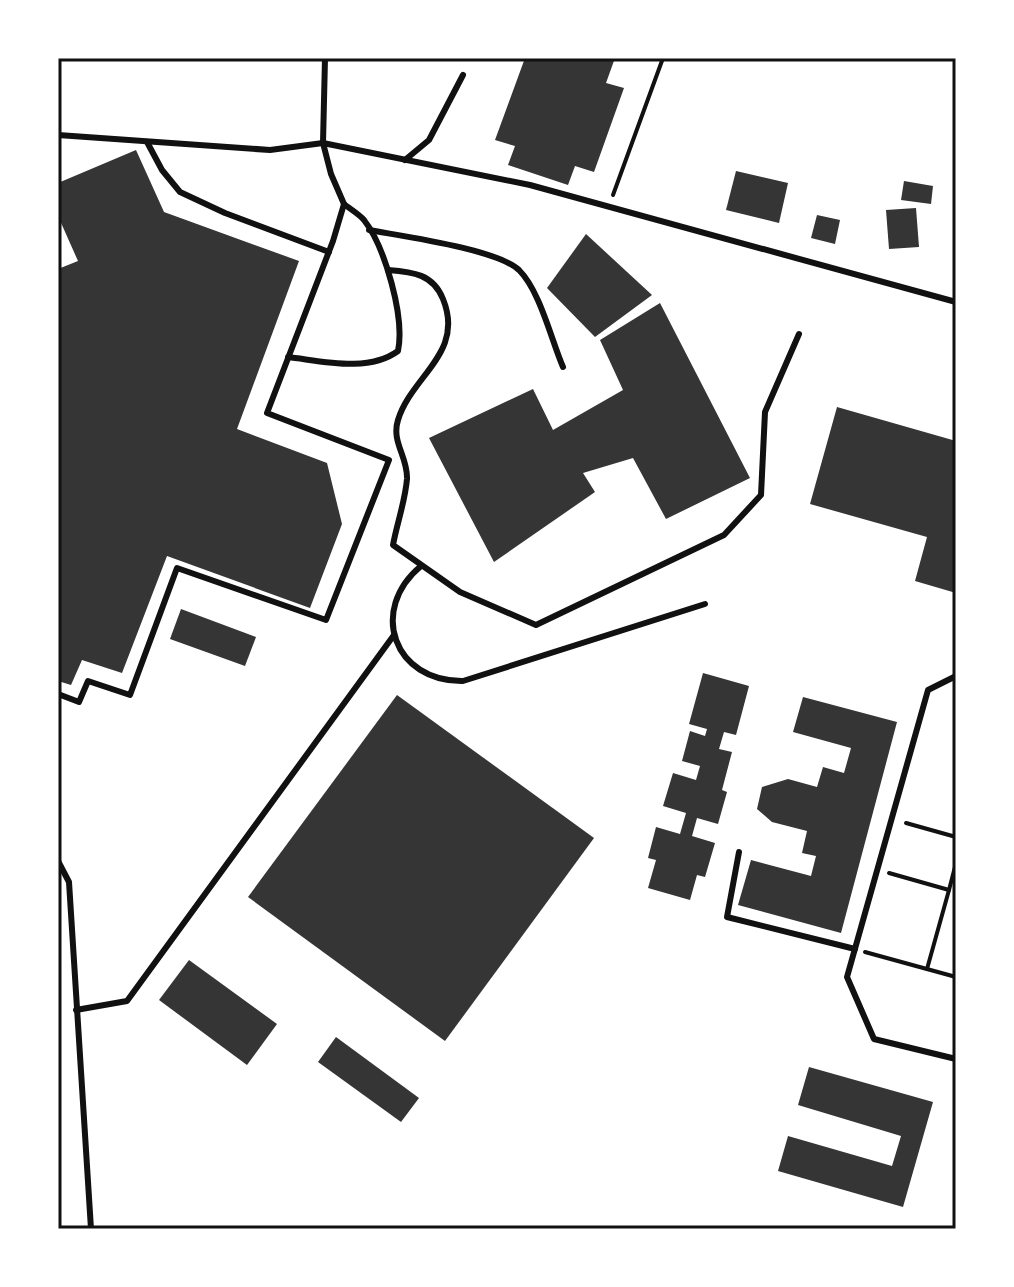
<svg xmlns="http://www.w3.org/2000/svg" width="1014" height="1287" font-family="'Noto Sans',sans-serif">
  <rect width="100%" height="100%" fill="#fff"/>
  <g fill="#353535">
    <polygon points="525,58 615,58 606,83 624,88 594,172 575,166 568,185 508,165 515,146 495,140"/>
    <polygon points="136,150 164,212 299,261 237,429 327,463 342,524 310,608 167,556 122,673 82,660 71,685 58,681 58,269 78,261 58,216 58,183"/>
    <polygon points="736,171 788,183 779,223 726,210"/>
    <polygon points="904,181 933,186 931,204 901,200"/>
    <polygon points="916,208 919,247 889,249 886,210"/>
    <polygon points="817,215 840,220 835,244 811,238"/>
    <polygon points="586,234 652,295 595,337 547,288"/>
    <polygon points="660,303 750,478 666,519 633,458 583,473 595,492 494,562 429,438 533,389 553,430 623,390 600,340"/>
    <polygon points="837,407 956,441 956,593 915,581 927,537 810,504"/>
    <polygon points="181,609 256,637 245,666 170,639"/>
    <polygon points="703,673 749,686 736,735 724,732 719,749 732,752 722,790 727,792 718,824 697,818 692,836 715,843 705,877 697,875 690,900 648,888 656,860 648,858 656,827 680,834 686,813 663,806 673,773 696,780 700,766 682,761 690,731 705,736 707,729 689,724"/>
    <polygon points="397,695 594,838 445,1041 248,897"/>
    <polygon points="803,697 897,722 841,933 738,905 751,860 811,876 816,856 802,853 807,831 772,822 757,809 762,787 788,779 817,787 823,767 844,773 851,748 793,732"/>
    <polygon points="189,960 277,1024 247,1065 159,1000"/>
    <polygon points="336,1037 419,1098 401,1122 318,1062"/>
    <polygon points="809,1067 933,1102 903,1207 778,1171 788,1136 892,1166 901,1136 798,1105"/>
  </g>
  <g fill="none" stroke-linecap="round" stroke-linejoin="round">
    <g stroke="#111" stroke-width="4">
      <polyline points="613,195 663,58"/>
      <polyline points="906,823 956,837"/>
      <polyline points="889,873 949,890 956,863"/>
      <polyline points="865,952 956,977"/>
      <polyline points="927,969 949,890"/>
    </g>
    <g stroke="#111" stroke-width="6">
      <polyline points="58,135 270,150 323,143 530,185 956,302"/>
      <polyline points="147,142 162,170 180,192 225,213 329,252"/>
      <polyline points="405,160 429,140 463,75"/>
      <path d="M369 230C401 236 497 249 519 270 540 291 551 339 563 367"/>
      <path d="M388 270C413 272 433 274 443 299 465 353 412 375 398 420 391 442 408 457 407 479 405 502 397 523 393 545L460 592 536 625 724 535 761 495 765 412 799 334"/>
      <path d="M288 357C322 361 368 373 398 351 405 317 385 247 364 220 359 214 350 209 344 204"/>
      <path d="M421 566C368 610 394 682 463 681L705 604"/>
      <polyline points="956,676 928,690 847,977 874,1039 956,1059"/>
      <polyline points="58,694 79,702 88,681 130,695 177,568 326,620 389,460 267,413 333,241 344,204 331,174 323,143 325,58"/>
      <polyline points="739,852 727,917 855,949"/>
      <polyline points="58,861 69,882 91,1229"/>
      <polyline points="76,1010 127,1001 394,635"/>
    </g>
  </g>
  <rect width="1014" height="1287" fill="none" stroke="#ffffff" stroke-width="120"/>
  <rect x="60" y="60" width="894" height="1167" fill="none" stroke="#111" stroke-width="3"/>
</svg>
